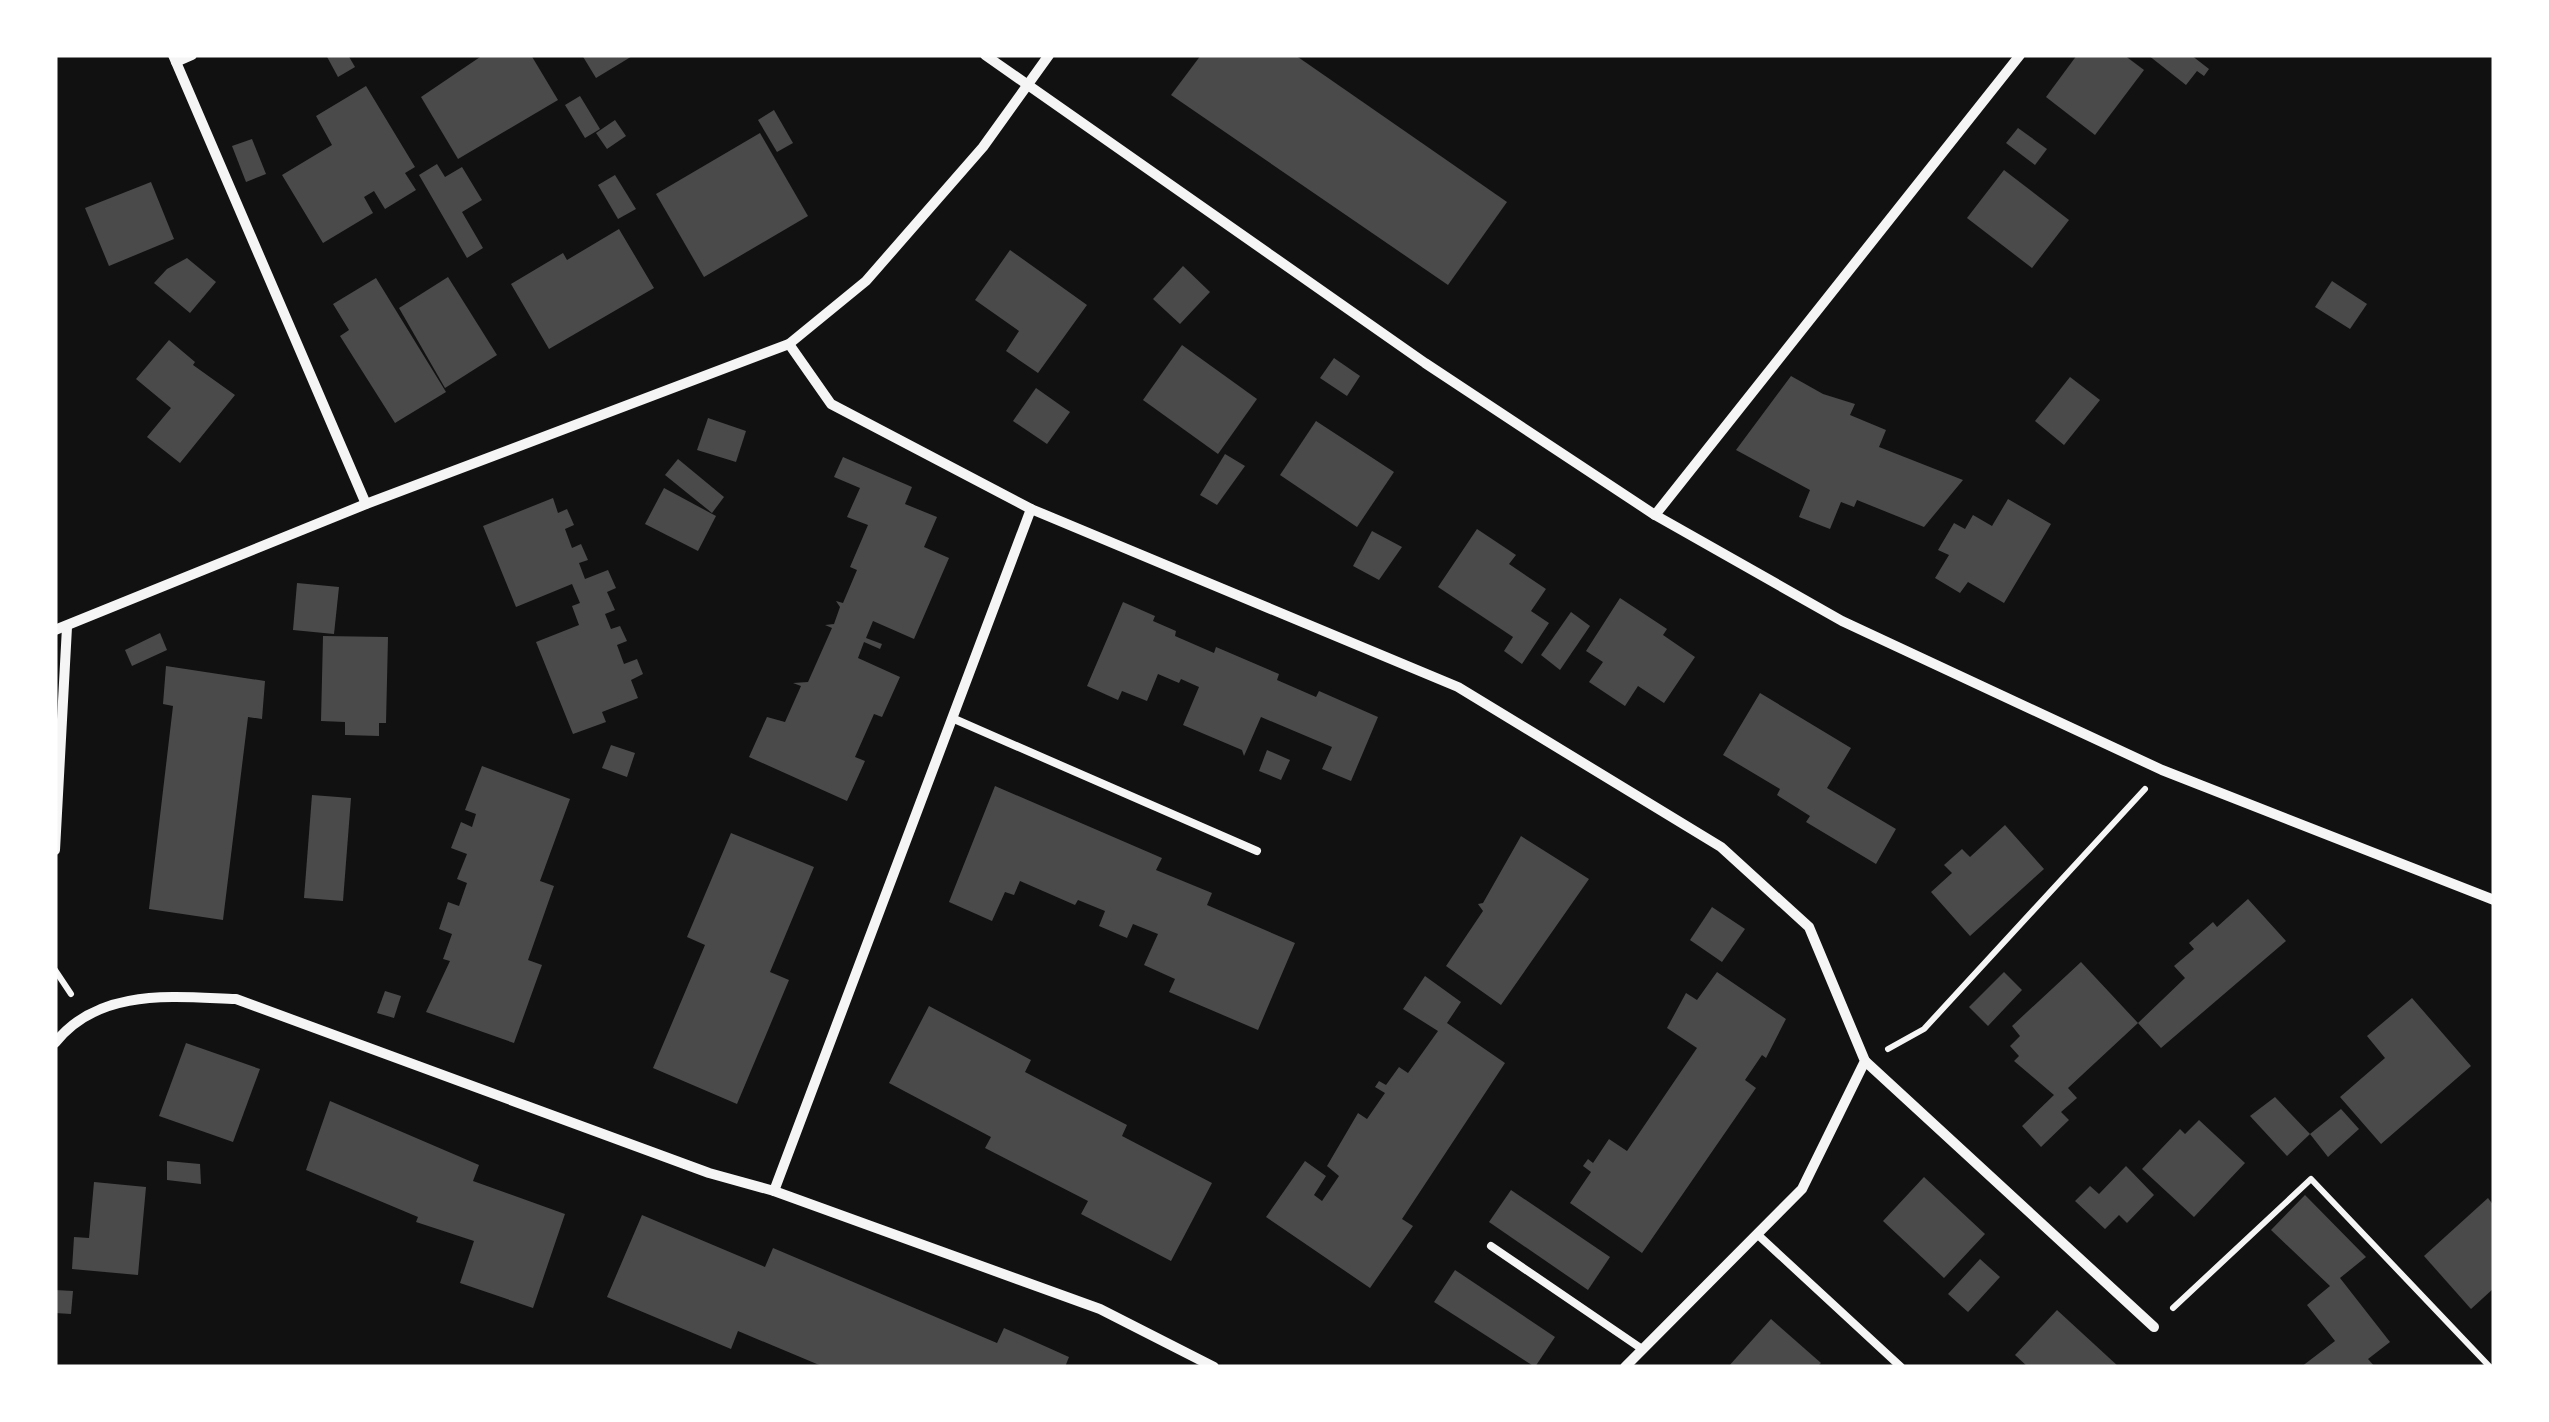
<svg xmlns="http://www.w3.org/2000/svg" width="2549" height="1422" font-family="'PT Sans Narrow',sans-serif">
  <rect width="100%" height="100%" fill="#111"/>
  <g fill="#4a4a4a">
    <polygon points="326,55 348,55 355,67 338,77"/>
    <polygon points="483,55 531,55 558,100 458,159 421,97"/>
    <polygon points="582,55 634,55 596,78"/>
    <polygon points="1201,55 1295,55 1507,202 1448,285 1171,95"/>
    <polygon points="2077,55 2124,55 2144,70 2095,135 2046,97"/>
    <polygon points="2148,55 2191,55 2209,69 2204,76 2197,71 2186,85"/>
    <polygon points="366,86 415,167 405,173 416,190 385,209 374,191 364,197 373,213 323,243 282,175 332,145 316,116"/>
    <polygon points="580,96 600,129 585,138 565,105"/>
    <polygon points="774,110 793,143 777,152 758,120"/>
    <polygon points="615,120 626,136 607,149 596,133"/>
    <polygon points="2018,128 2047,149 2035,165 2006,143"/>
    <polygon points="760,133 808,216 704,277 656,194"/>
    <polygon points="252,139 266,174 246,182 232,146"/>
    <polygon points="437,164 445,177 462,167 482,200 462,212 483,248 467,258 419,175"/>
    <polygon points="2004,170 2069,220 2032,268 1967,218"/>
    <polygon points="615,175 636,209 618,219 598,185"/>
    <polygon points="151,182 174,239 109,266 85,208"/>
    <polygon points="619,229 654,288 549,349 511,284 563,253 567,260"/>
    <polygon points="1010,250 1087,305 1038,373 1006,351 1019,331 975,300"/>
    <polygon points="187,258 216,282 190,313 154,283 167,269"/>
    <polygon points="1183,266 1210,292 1180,324 1153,299"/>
    <polygon points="448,277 497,355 445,388 399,308"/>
    <polygon points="376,278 446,392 395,423 340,336 349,330 333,304"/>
    <polygon points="2332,281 2367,304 2350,329 2315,307"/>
    <polygon points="169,340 195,362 193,365 235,395 180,463 147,437 171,408 136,379"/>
    <polygon points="1182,345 1257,399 1218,454 1143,400"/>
    <polygon points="1334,358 1360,376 1347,396 1320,378"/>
    <polygon points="1791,376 1823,394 1855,404 1850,415 1886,430 1879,447 1963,480 1924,527 1857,500 1854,507 1841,502 1830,529 1799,517 1810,490 1736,450"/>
    <polygon points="2070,377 2100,400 2064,445 2035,421"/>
    <polygon points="1036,388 1070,412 1047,444 1013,421"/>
    <polygon points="708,418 746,431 736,462 697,450"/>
    <polygon points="1316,421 1394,472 1357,527 1280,475"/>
    <polygon points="1225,454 1245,466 1217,505 1200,495"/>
    <polygon points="843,457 912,487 905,504 937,517 924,547 949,558 914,639 873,621 866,638 882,644 880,649 864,642 858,658 900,677 882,717 874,714 855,757 865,761 847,801 749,757 767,717 785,722 801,686 793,683 808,682 832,628 825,625 834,624 840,607 836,601 843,603 857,570 850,567 868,525 847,517 860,488 834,477"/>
    <polygon points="678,459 724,497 712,513 665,475"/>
    <polygon points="664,488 716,516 698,551 645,524"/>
    <polygon points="553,498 558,513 567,509 574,525 565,529 572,548 581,544 588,560 579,563 585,579 608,570 616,588 607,592 615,610 605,614 611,629 620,626 627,641 617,645 624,664 637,659 643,674 631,680 638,698 602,712 606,722 573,734 536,642 579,625 572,606 580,603 572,584 516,607 483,526"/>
    <polygon points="2008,499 2051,524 2004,603 1968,582 1960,593 1935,578 1949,555 1938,550 1954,523 1965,529 1973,515 1992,526"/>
    <polygon points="1477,529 1516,555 1509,564 1546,589 1531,611 1549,623 1522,664 1504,651 1513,637 1438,587"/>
    <polygon points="1372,531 1402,547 1379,580 1353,566"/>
    <polygon points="297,583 339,587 334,634 293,630"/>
    <polygon points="1620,598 1667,629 1663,635 1695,657 1664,703 1638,686 1625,706 1589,682 1603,662 1586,651"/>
    <polygon points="1123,602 1155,616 1153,621 1176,631 1175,636 1214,653 1216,647 1279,674 1277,680 1316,697 1319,691 1378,717 1351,781 1322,769 1332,747 1261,717 1244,756 1242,750 1183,725 1199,687 1181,679 1179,683 1158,674 1147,701 1122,691 1118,700 1087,686"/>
    <polygon points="1571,612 1590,626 1560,670 1541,655"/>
    <polygon points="160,633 167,650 132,666 125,650"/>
    <polygon points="323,636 388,637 386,723 379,723 379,736 345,735 345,722 321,721"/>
    <polygon points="166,666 265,681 262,719 248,717 223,920 149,909 173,706 163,704"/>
    <polygon points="1760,693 1851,748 1827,788 1896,829 1876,864 1806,822 1810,816 1777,795 1780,789 1723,755"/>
    <polygon points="611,745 635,753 627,777 602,768"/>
    <polygon points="1267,750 1290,760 1281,780 1259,771"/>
    <polygon points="482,766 570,799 540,881 554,886 528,960 542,965 514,1043 426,1012 450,961 443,959 452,934 439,929 448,902 459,906 467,883 457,879 467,854 451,848 461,822 472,827 476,814 465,810"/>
    <polygon points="995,786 1162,858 1156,870 1212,893 1207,905 1295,943 1258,1030 1169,992 1175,979 1144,965 1158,934 1133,924 1127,938 1099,926 1105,911 1078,900 1075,905 1020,881 1014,895 1005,892 992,921 949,902"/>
    <polygon points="312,795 351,798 343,901 304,898"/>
    <polygon points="2005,825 2044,869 1970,936 1931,892 1952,873 1944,865 1962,849 1970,857"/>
    <polygon points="731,833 814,867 770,972 789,980 737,1104 653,1068 705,945 687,937"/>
    <polygon points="1521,836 1589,879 1501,1005 1446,966 1483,911 1478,904 1483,903"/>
    <polygon points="2248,899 2286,941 2161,1048 2138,1023 2185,978 2174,966 2194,949 2189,943 2213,922 2217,927"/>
    <polygon points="1712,907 1745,929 1722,962 1690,940"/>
    <polygon points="2081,962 2138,1023 2068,1088 2077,1098 2061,1112 2069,1120 2041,1147 2022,1126 2054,1095 2014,1061 2019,1056 2010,1046 2020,1036 2012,1026"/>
    <polygon points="1717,972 1786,1019 1766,1058 1762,1055 1745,1080 1756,1088 1642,1253 1570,1203 1591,1172 1583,1166 1588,1159 1593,1163 1609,1139 1627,1151 1697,1048 1667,1028 1686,993 1697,1000"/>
    <polygon points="2004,972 2022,990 1988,1026 1969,1007"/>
    <polygon points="1425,976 1461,1002 1447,1023 1505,1063 1402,1219 1413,1226 1370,1288 1266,1217 1305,1161 1326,1176 1314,1195 1322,1201 1339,1176 1327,1166 1358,1113 1367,1119 1385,1093 1375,1087 1379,1081 1386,1085 1399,1067 1408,1073 1438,1031 1403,1009"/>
    <polygon points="385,991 401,996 394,1018 377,1013"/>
    <polygon points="2412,998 2471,1066 2381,1144 2340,1097 2385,1058 2367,1036"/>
    <polygon points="929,1006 1031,1060 1025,1072 1127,1125 1122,1136 1212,1183 1171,1261 1081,1214 1088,1201 985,1148 991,1137 889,1083"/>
    <polygon points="186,1043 260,1069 233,1142 159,1116"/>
    <polygon points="2275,1097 2310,1134 2287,1156 2250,1116"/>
    <polygon points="330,1101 479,1165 473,1181 565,1214 533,1308 460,1283 474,1241 416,1222 418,1217 306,1170"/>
    <polygon points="2341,1109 2359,1129 2328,1157 2310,1134"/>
    <polygon points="2199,1120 2245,1163 2194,1217 2142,1169 2180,1129 2185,1134"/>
    <polygon points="167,1161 200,1164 201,1184 167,1180"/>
    <polygon points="2126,1166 2154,1195 2127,1223 2119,1215 2105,1229 2075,1201 2090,1186 2099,1194"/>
    <polygon points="1924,1177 1985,1234 1944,1278 1883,1221"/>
    <polygon points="94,1182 146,1187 138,1275 72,1269 74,1237 89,1238"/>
    <polygon points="1511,1190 1610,1257 1588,1290 1489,1222"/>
    <polygon points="2305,1195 2366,1257 2340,1278 2390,1342 2368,1359 2375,1367 2301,1367 2335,1341 2307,1305 2330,1286 2271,1230"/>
    <polygon points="2488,1198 2494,1206 2494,1288 2471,1309 2424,1256"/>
    <polygon points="642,1215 765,1267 773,1248 997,1343 1004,1328 1069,1357 1065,1367 824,1367 738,1331 731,1349 607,1297"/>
    <polygon points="1980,1259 2000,1277 1968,1312 1948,1294"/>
    <polygon points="1455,1270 1555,1337 1535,1367 1434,1302"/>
    <polygon points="55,1290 73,1291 71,1314 55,1313"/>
    <polygon points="2057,1310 2119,1367 2028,1367 2015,1355"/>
    <polygon points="1771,1319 1821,1363 1817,1367 1728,1367"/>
  </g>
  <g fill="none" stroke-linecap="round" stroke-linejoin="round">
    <g stroke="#f5f5f5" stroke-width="6">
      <polyline points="55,970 71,994"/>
      <polyline points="1888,1049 1924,1029 2145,789"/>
      <polyline points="2173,1308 2311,1179 2490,1367"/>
    </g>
    <g stroke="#f5f5f5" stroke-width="8">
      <polyline points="952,718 1257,851"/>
      <polyline points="1757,1234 1901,1367"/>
      <polyline points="1491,1246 1642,1349"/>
    </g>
    <g stroke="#f5f5f5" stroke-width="10">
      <polyline points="173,55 366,504"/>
      <polyline points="985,55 1425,363 1655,515 1842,621 2162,770 2494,900"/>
      <polyline points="176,62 192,55"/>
      <polyline points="789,344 831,404 1031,509 1458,687 1721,847 1809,927 1865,1061 1802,1189 1625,1367"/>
      <polyline points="1655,515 2020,55"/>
      <polyline points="55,630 366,504 789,344 866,281 983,147 1049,55"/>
      <polyline points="55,850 67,627"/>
      <path d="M55 1043C99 987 174 997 236 999L709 1173 774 1191 1100 1309 1214 1367"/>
      <polyline points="1865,1061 2154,1327"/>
      <polyline points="774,1191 1031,509"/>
    </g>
  </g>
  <rect width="2549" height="1422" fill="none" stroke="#ffffff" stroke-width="115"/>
</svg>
